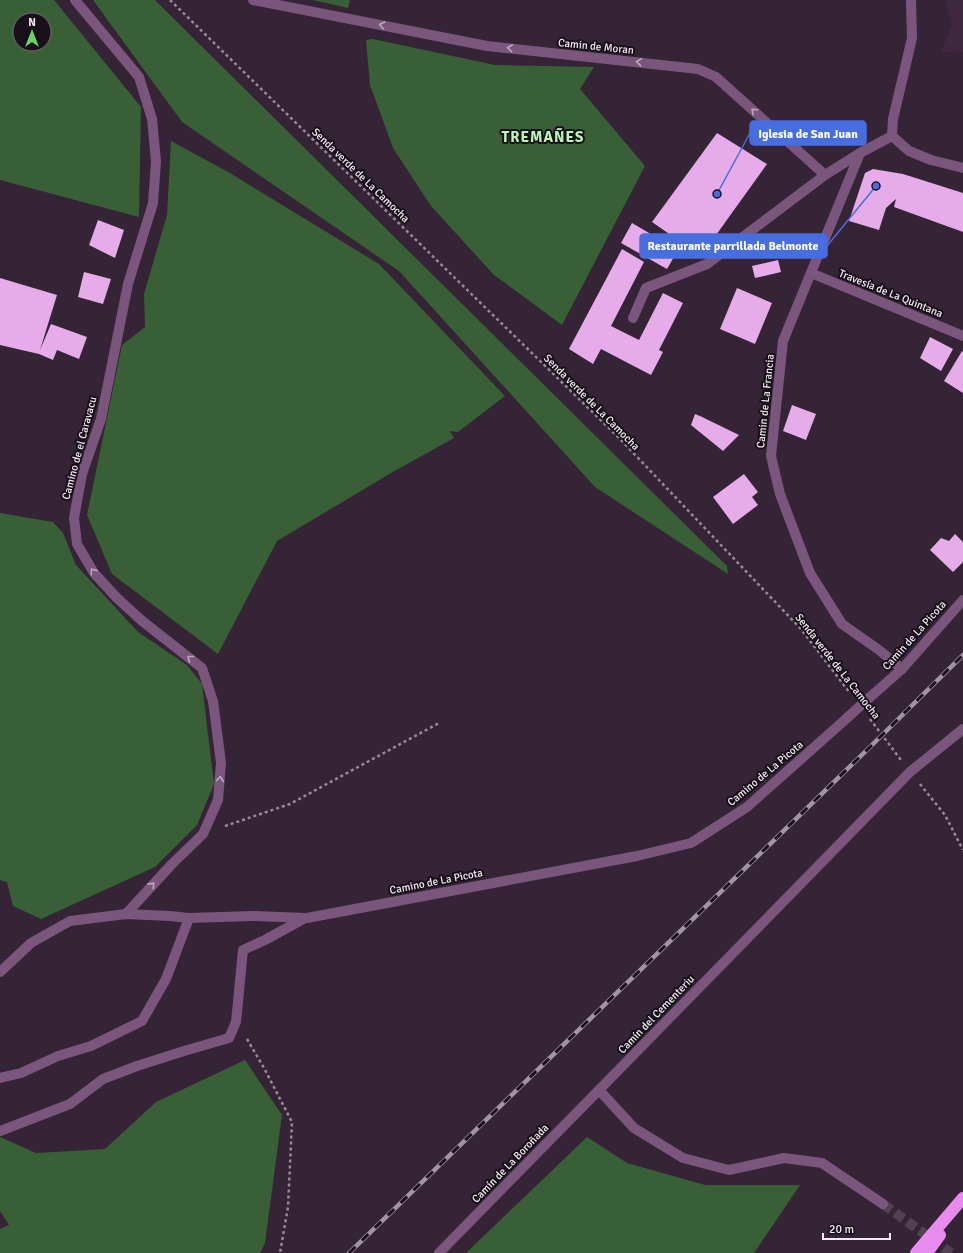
<svg xmlns="http://www.w3.org/2000/svg" width="963" height="1253" font-family="Signika,sans-serif">
  <rect width="100%" height="100%" fill="#352336"/>
  <polygon fill="#3f2740" points="945,0 963,0 963,52 954,53 941,52 952,25"/>
  <g fill="#385f36" fill-rule="evenodd">
    <path d="M0 0H54L141 107 139 217 0 180ZM20 20H44V44H20Z"/>
    <polygon points="93,0 155,0 727,566 728,574 595,487 399,271 182,122"/>
    <polygon points="313,0 350,0 348,8"/>
    <polygon points="373,39 495,65 594,67 580,89 645,166 562,325 494,275 431,206 393,148 370,85 366,40"/>
    <polygon points="171,141 230,173 379,264 505,396 458,432 450,431 454,438 391,473 277,541 218,654 112,574 87,515 122,345 145,327 144,294 167,215"/>
    <polygon points="0,513 53,522 63,533 76,565 138,632 187,665 202,684 214,784 197,825 155,867 41,919 13,906 7,882 0,880"/>
    <polygon points="245,1060 282,1115 265,1243 260,1253 0,1253 0,1229 9,1225 0,1211 0,1137 36,1153 105,1149 156,1102"/>
    <polygon points="587,1137 627,1163 705,1185 800,1185 754,1253 466,1253"/>
  </g>
  <g fill="#e6abe9">
    <polygon points="717,133 767,164 701,256 652,222"/>
    <polygon points="873,169 903,174 963,193 963,232 894,207 896,199 886,208 879,230 849,221 865,173"/>
    <polygon points="98,220 124,230 115,258 89,245"/>
    <polygon points="632,223 678,250 667,269 621,243"/>
    <polygon points="622,249 644,262 611,326 639,340 663,293 683,303 659,350 663,352 651,375 601,349 593,364 569,349"/>
    <polygon points="778,260 781,272 755,278 752,266"/>
    <polygon points="84,272 111,279 103,304 78,297"/>
    <polygon points="0,278 57,295 40,350 51,324 87,337 79,359 57,350 53,360 39,354 0,345"/>
    <polygon points="737,288 772,303 755,344 720,329"/>
    <polygon points="930,337 953,349 941,371 920,358"/>
    <polygon points="962,351 963,352 963,393 944,381"/>
    <polygon points="792,405 816,414 806,440 783,431"/>
    <polygon points="695,414 700,416 739,435 723,451 691,425"/>
    <polygon points="744,474 758,492 752,497 758,505 733,524 713,497"/>
    <polygon points="955,534 963,542 963,562 953,572 930,550 941,538 949,541"/>
  </g>
  <g fill="none" stroke-linecap="round" stroke-linejoin="round">
    <polyline stroke="#524153" stroke-width="10" stroke-dasharray="10 5" stroke-linecap="butt" points="883,1204 951,1253"/>
    <g stroke="#998a99" stroke-width="2.5" stroke-dasharray="3 3" stroke-linecap="butt">
      <polyline points="170,0 619,438 800,628 850,693"/>
      <polyline points="870,719 901,760"/>
      <polyline points="920,784 945,815 963,850"/>
      <polyline points="225,826 290,804 439,723"/>
      <polyline points="247,1039 264,1068 292,1122 288,1207 280,1253"/>
    </g>
    <polyline stroke="#7a557c" stroke-width="10" points="633,318 646,288 707,264 825,175"/>
    <g stroke="#7a557c" stroke-width="10">
      <polyline points="75,0 139,77 152,119 156,161 153,203 128,284 101,419 82,474 74,518 77,544 94,573 117,598 141,620 202,668 213,701 221,763 218,800 203,834 172,864 126,914"/>
      <polyline points="253,0 487,46 698,69 716,77 825,175 860,153 892,136"/>
      <polyline points="911,0 912,38 893,119 892,136 909,151 931,160 963,168"/>
      <polyline points="860,153 783,341 771,456 780,494 810,573 842,624 879,650 902,669"/>
      <polyline points="811,273 963,336"/>
      <polyline points="869,698 902,669 963,600"/>
      <polyline points="0,972 31,943 70,921 126,914 170,916 189,918 253,916 307,918 637,856 691,843 747,807 847,718"/>
      <polyline points="0,1078 21,1073 58,1056 91,1046 142,1021 166,979 189,918"/>
      <polyline points="0,1131 70,1104 103,1079 137,1066 184,1051 229,1038 236,1022 243,950 265,940 305,918"/>
      <polyline points="883,1204 822,1163 784,1158 729,1170 683,1158 634,1128 599,1090 910,772 963,729"/>
      <polyline points="439,1253 599,1090"/>
    </g>
    <g stroke="#e88bee" stroke-width="12">
      <polyline points="916,1253 963,1198"/>
      <polyline points="927,1253 940,1235"/>
    </g>
    <g stroke="#a394a3" stroke-width="4.5">
      <polyline id="rail" points="349,1253 871,746 963,655"/>
    </g>
    <use href="#rail" stroke="#181018" stroke-width="3" stroke-dasharray="9" stroke-linecap="butt"/>
    <polyline stroke="#7a557c" stroke-width="10" points="847,718 869,698"/>
  </g>
  <defs><path id="oneway-chevron" d="M-2-3.5L2.5 0L-2 3.5" fill="none" stroke-width="1.6" stroke-linecap="round" stroke-linejoin="round"/></defs>
  <g stroke="#bea7bf">
    <use href="#oneway-chevron" transform="translate(382 25) rotate(-169)"/>
    <use href="#oneway-chevron" transform="translate(510 48) rotate(-174)"/>
    <use href="#oneway-chevron" transform="translate(639 62) rotate(-174)"/>
    <use href="#oneway-chevron" transform="translate(754 111) rotate(-138)"/>
    <use href="#oneway-chevron" transform="translate(93 571) rotate(-125)"/>
    <use href="#oneway-chevron" transform="translate(190 658) rotate(-142)"/>
    <use href="#oneway-chevron" transform="translate(220 779) rotate(-85)"/>
    <use href="#oneway-chevron" transform="translate(152 885) rotate(-48)"/>
  </g>
  <g text-anchor="middle" stroke-width="4" stroke-linejoin="round" paint-order="stroke">
    <g font-size="11" fill="#f6eaf6" stroke="#181018">
      <text transform="translate(596 46) rotate(6)" y="4">Camin de Moran</text>
      <text transform="translate(361 175) rotate(44)" y="4">Senda verde de La Camocha</text>
      <text transform="translate(891 293) rotate(22)" y="4">Travesía de La Quintana</text>
      <text transform="translate(765 401) rotate(-84)" y="4">Camin de La Francia</text>
      <text transform="translate(592 402) rotate(45)" y="4">Senda verde de La Camocha</text>
      <text transform="translate(79 448) rotate(-75)" y="4">Camino de el Caravacu</text>
      <text transform="translate(914 635) rotate(-48)" y="4">Camin de La Picota</text>
      <text transform="translate(838 666) rotate(52)" y="4">Senda verde de La Camocha</text>
      <text transform="translate(765 773) rotate(-40)" y="4">Camino de La Picota</text>
      <text transform="translate(436 881) rotate(-11)" y="4">Camino de La Picota</text>
      <text transform="translate(656 1014) rotate(-46)" y="4">Camín del Cementeriu</text>
      <text transform="translate(510 1163) rotate(-46)" y="4">Camín de La Boroñada</text>
    </g>
    <g font-size="15" font-weight="bold" letter-spacing="1" fill="#bcf5b8" stroke="#181018">
      <text x="543" y="142">TREMAÑES</text>
    </g>
  </g>
  <path fill="none" stroke="#486dde" stroke-width="1.5" d="M717 194L750 133M876 186L827 246"/>
  <g fill="#486dde" stroke="#181018" stroke-width="1.5">
    <circle cx="717" cy="194" r="4"/>
    <circle cx="876" cy="186" r="4"/>
  </g>
  <g fill="#486dde" stroke="#486dde" stroke-width="1.5">
    <rect x="750" y="121" width="116" height="24" rx="4"/>
    <rect x="640" y="234" width="187" height="24" rx="4"/>
  </g>
  <g font-size="12" text-anchor="middle" font-weight="bold" fill="#fff">
    <text x="808" y="138">Iglesia de San Juan</text>
    <text x="733" y="250">Restaurante parrillada Belmonte</text>
  </g>
  <g transform="translate(32 32)"><circle r="19" fill="#181018" stroke="#716771"/>
  <path d="M0-3L7 15L0 10L-7 15Z" fill="#68d465"/>
  <text y="-6" font-size="11" font-weight="bold" text-anchor="middle" fill="#f6eaf6">N</text>
  </g>
  <path d="M823 1233v6h67v-6" fill="none" stroke="#f6eaf6" stroke-width="2"/>
  <text x="829" y="1233" font-size="12" fill="#f6eaf6" stroke="#181018" stroke-width="3" paint-order="stroke">20 m</text>
</svg>
